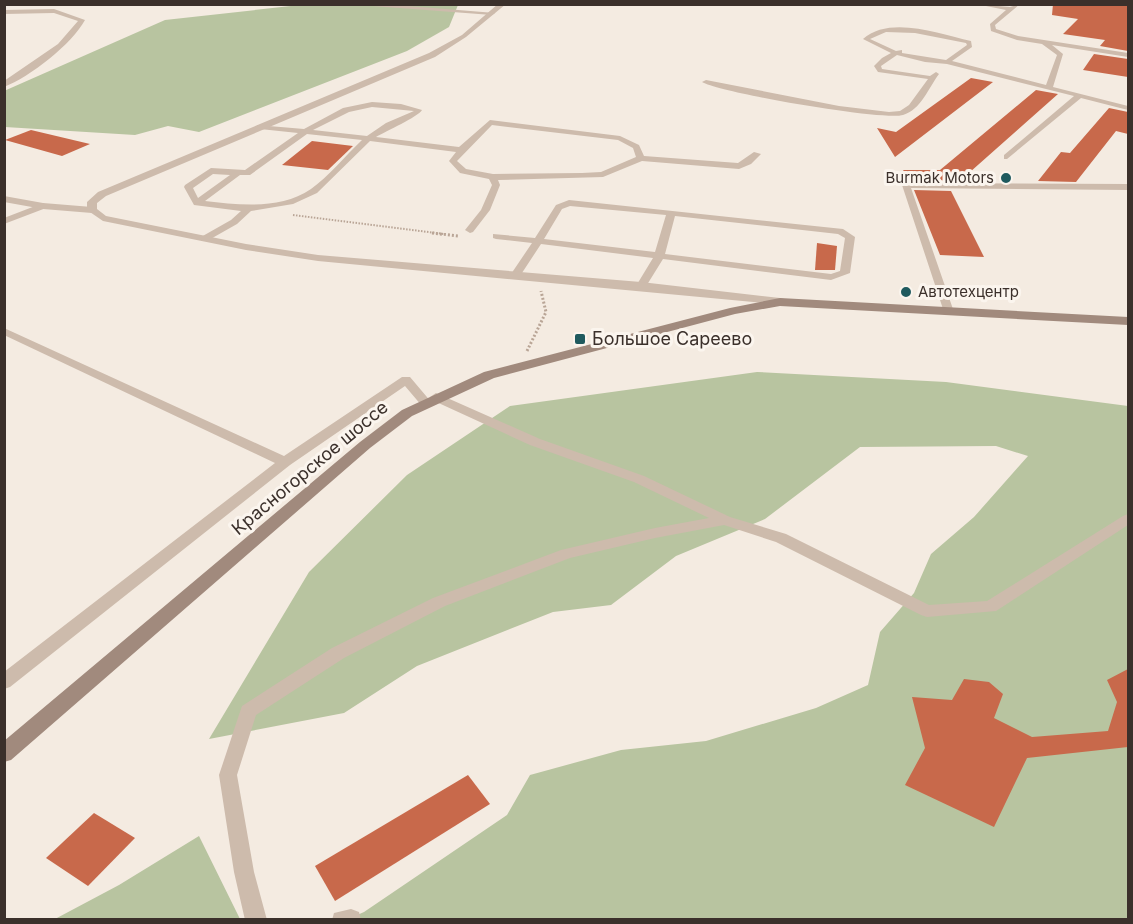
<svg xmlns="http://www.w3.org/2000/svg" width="1133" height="924" font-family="Inter,sans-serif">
  <rect width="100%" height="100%" fill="#f4ebe1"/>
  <g fill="#b8c4a0">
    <polygon points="309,4 458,5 449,27 407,51 199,132 168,126 135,135 5,127 4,91 165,20"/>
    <polygon points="757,372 946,382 1128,406 1128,919 348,919 364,912 507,815 530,775 621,750 706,741 816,708 868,685 880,632 914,593 931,554 974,517 1028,456 996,446 860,447 765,519 676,556 611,605 553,612 417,666 344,713 209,739 309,572 407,475 510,406"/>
    <polygon points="199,836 240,919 55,919 119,885"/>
  </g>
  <g fill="#c8694b">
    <polygon points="1053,4 1128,4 1128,51 1100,46 1105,40 1063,34 1078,19 1052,15"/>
    <polygon points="1094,54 1128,59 1128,77 1083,70"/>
    <polygon points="971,78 993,82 895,157 877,128 896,132"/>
    <polygon points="1036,90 1058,94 961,180 911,181 903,170 940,170"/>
    <polygon points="1109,108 1128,112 1128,134 1116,131 1076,182 1038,181 1061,152 1070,153"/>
    <polygon points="31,130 90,144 62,156 5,140"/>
    <polygon points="312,141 353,146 328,170 282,165"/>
    <polygon points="914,190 951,191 984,257 940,255"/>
    <polygon points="817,243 837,246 835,270 815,270"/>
    <polygon points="1128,669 1128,747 1027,758 994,827 905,785 925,748 912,697 952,700 964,679 989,682 1003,694 994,718 1032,737 1108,731 1117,702 1107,680"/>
    <polygon points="468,775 490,804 335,901 315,866"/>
    <polygon points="94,813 135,838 88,886 46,858"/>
  </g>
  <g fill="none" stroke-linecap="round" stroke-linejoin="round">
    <polyline stroke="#b9a596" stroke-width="2" stroke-dasharray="1.5 1.5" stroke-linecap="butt" points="293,215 444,234"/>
    <g stroke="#b9a596" stroke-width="3" stroke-dasharray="2 2" stroke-linecap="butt">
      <polyline points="432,233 458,236"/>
      <polyline points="527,351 546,312 541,291"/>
    </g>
    <g fill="#cdbbac" fill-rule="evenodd">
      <polygon points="346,4 384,4 495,13 492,15"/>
      <path d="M976 4 1010 7 1020 4 995 25 996 29 1018 36 1128 53V57L1052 45 1063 54 1053 87 1128 106V110L1081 98 1007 159H1004V155L1074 96 947 64 925 62 897 55 881 66 882 69 930 76 936 72 939 74C929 87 921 110 903 115 883 121 721 93 702 82L706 80 839 106 889 112 900 111 909 105 928 79 878 72 874 66 882 58 891 53 863 39C890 15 940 34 971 41L972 47 952 61 1046 85 1057 55 1042 44 1017 40 991 31 990 24 1006 10ZM886 32 915 33 966 43 967 45 946 60 902 53V50L896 51 870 39Z"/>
      <path d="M372 102 401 104 422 110C418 117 386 131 376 137L459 147 490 120 620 136 639 145 644 156 738 163 754 152 761 154 751 164 739 169 642 161 603 177 498 180 500 185 490 210 473 232 470 233 465 230 481 210 492 185 489 179 460 173 449 161 456 152 370 141 317 193 293 204 251 211 237 224 207 241H201V237L231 220 241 211 194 205 184 187 185 185 211 168 245 170 298 133 260 129H257V125L304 129 343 108ZM372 107 414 111 386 123 367 136 313 130 349 112ZM492 125 618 140 633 148 636 157 601 172 582 173 493 174 466 169 457 161ZM307 134 362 140C346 155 328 177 311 189 280 210 240 205 205 201L240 175H250ZM213 174 230 175 198 198 193 188Z"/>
      <polygon points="903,183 1128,184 1128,190 911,188 954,312 949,315 944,312 902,185"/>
      <path d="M569 200 843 229 855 237 850 273 831 280 663 259 645 288 641 289 636 286 653 258 541 244 518 279H510L509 277 532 243 496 239 493 238V234L535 238 556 205ZM570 206 666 215 655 252 544 239 562 209ZM675 216 838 234 845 238 840 271 831 274 665 254Z"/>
      <polygon points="43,203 48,206 46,208 4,224 4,218"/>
      <polygon points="4,328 284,456 402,377 410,377 432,403 430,406 422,406 405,386 290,465 10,687 4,689 4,672 275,463 4,335"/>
      <polygon points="436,393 540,439 644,476 730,517 786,534 929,605 987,601 1123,516 1128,514 1128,525 996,611 927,617 921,615 776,542 724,525 655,538 570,558 445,606 344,658 256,715 237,775 254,872 267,920 245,920 234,872 219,775 242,706 332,648 433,598 561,550 655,528 709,518 634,482 530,445 432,400 430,397"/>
      <polygon points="351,909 359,912 361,920 332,920 334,913"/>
    </g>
    <g fill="#cdbbac" fill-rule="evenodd">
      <path d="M54 9 85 20C72 44 30 77 4 87V81L58 44 78 21 54 13 4 14V10Z"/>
      <polygon points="4,196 43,203 92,207 97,210 92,213 43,209 4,202"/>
    </g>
    <polygon fill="#cdbbac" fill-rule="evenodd" points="498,4 506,4 466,37 435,57 106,196 97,203 97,209 106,216 246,244 318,255 641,282 780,298 784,299 784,305 318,261 246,250 103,221 87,210 87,202 98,192 429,53 462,35"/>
    <polygon fill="#a18a7d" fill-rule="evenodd" points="780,298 1128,317 1128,325 780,306 735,314 494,378 412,416 370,448 11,760 4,762 4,741 360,442 402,410 484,372 730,308"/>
  </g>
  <g fill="#1f5a5e" stroke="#fbf5ee" stroke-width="2">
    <circle cx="1006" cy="178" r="6"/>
    <circle cx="906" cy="292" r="6"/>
    <rect x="574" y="333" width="12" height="12" rx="3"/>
  </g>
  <g text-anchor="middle" stroke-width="6" stroke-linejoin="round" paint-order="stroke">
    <g font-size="15" fill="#3b302b" stroke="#fbf5ee" text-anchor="end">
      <text x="994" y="183">Burmak Motors</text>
      <text x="918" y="297" text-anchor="start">Автотехцентр</text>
    </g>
    <g font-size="18" fill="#3b302b" stroke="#fbf5ee" text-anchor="start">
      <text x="592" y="345">Большое Сареево</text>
    </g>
    <g font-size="18" fill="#3b302b" stroke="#fbf5ee">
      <text transform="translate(310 468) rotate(-40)" y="6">Красногорское шоссе</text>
    </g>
  </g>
  <rect width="1133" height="924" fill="none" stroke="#3b302b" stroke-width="12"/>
</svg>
